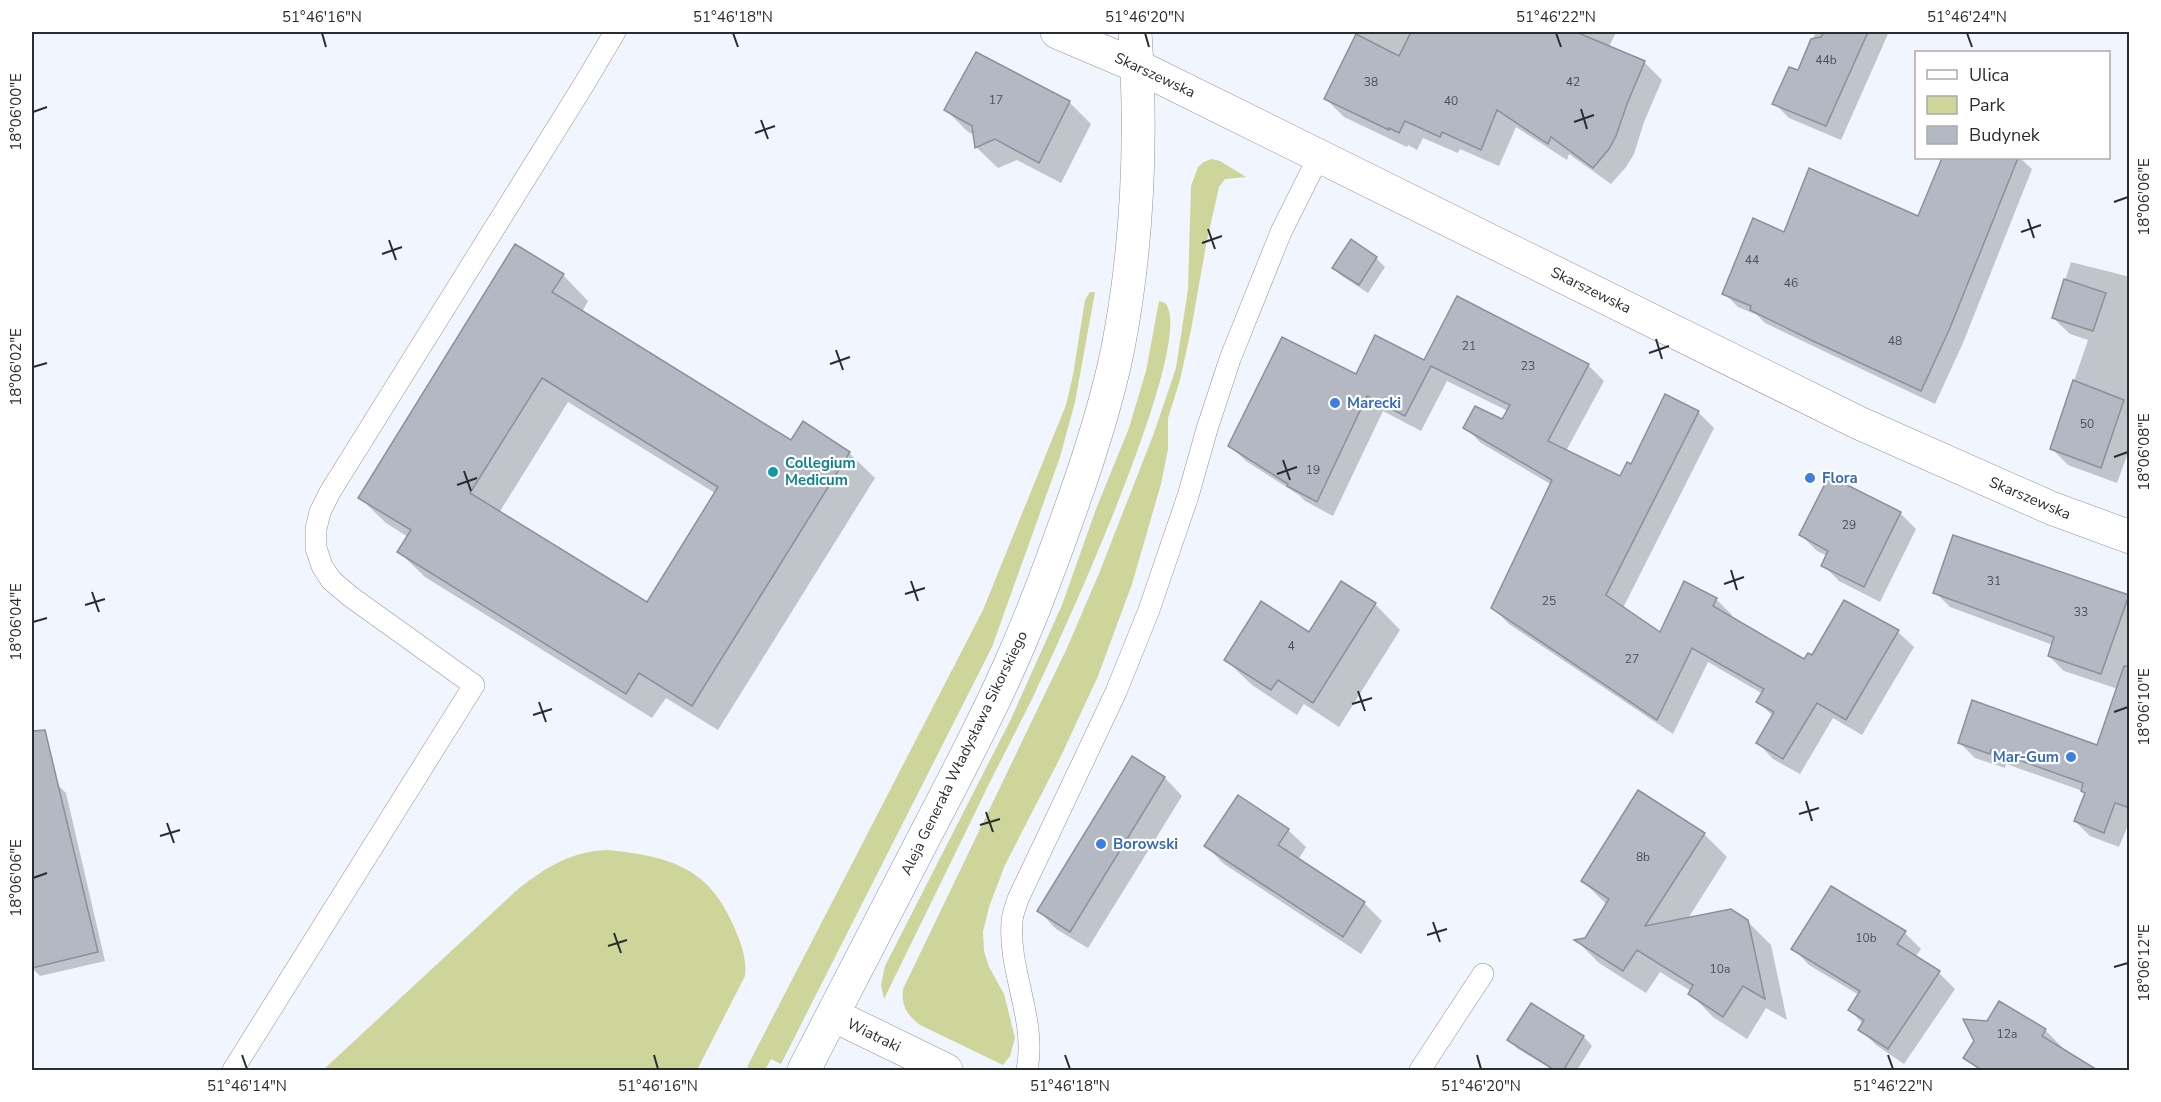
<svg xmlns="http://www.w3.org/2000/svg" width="2161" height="1102" font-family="'Nunito Sans',sans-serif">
  <rect width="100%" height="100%" fill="#f1f5fe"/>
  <g fill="#cdd59a">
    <path d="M1211 159 1220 161 1246 177 1225 179 1219 187 1206 245 1191 330 1180 380 1168 418V449L1161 484 1132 584 1098 676 1061 756 1005 865 989 907 983 932 984 951 989 967 1004 994 1015 1038 1010 1056 1003 1065 920 1025C907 1015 901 1006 903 989L1067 648 1100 571 1154 433 1176 368 1188 289 1191 186 1198 167 1204 162Z"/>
    <polygon points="1090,292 1095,292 1075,402 1060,457 992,647 781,1064 771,1059 765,1070 754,1070 747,1067 983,610 1066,405 1073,375 1085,300"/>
    <path d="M1159 301 1165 303C1199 339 1059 642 1035 693 1015 734 993 774 974 815 944 876 914 938 884 999L881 985 885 966 1011 719 1062 605 1096 509 1129 428 1146 371Z"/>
    <path d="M607 850C667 856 709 866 734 927 741 943 747 958 745 976L697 1070H323L518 889C547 867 569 852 607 850Z"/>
  </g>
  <g fill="#0003" fill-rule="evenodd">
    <polygon points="1359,32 1616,32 1609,47 1644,62 1662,80 1644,122 1634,154 1626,167 1611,184 1569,154 1567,160 1516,127 1499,166 1460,149 1458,153 1423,138 1417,150 1408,145 1407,147 1344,117 1326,99"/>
    <polygon points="1816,32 1886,32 1888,34 1841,140 1789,118 1774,103 1798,72"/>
    <polygon points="976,54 1069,102 1091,124 1061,183 1017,160 998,168 976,147 975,136 967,131 946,110"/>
    <polygon points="1944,158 2020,158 2032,169 1963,343 1935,404 1765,323 1757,315 1738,307 1724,293 1784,234 1919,218"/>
    <polygon points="1376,258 1385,267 1368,293 1342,276 1334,268"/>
    <polygon points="2071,262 2130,277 2130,447 2117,483 2068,465 2051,448 2088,340 2070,334 2053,318"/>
    <path d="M563 275 588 301 582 312 792 442 849 453 875 478 718 730 666 698 652 718 425 577 399 552 408 537 386 523 360 498ZM568 402 715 493 647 604 499 513Z"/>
    <polygon points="1425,362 1588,365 1604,381 1566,451 1621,478 1631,466 1698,412 1714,428 1623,608 1660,634 1716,599 1732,615 1730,618 1805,661 1812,657 1898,632 1914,647 1862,735 1833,718 1800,774 1773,759 1758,743 1773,716 1758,702 1763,694 1708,662 1673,734 1509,624 1493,608 1552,485 1481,443 1465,427 1503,421 1508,411 1447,381 1421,431 1383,411 1333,516 1305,501 1299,495 1246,461 1230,446 1357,376"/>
    <polygon points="1900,513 1916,529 1880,602 1839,581 1823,565 1827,556 1817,551 1801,535"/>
    <polygon points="1953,537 2130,597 2130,820 2119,847 2090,836 2075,821 2086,794 2083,791 2006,764 2005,768 1975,758 1960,743 2098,747 2118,689 2064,671 2049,656 2053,645 1950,607 1935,592"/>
    <polygon points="1375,604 1400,630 1339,727 1304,704 1297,715 1252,685 1226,660 1309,634"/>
    <polygon points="1133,758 1165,778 1182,796 1088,948 1056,929 1039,911"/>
    <polygon points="57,784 66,793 105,961 40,976 32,968 32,790"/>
    <polygon points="1288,830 1306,847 1298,860 1365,904 1382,921 1361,954 1224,864 1206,846"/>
    <polygon points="1704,834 1727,857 1687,920 1747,921 1771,945 1787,1020 1766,1008 1747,1039 1713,1017 1690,993 1691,991 1660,972 1646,993 1599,963 1577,941 1586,939 1607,905 1583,881"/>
    <polygon points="1905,933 1921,949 1915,957 1939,973 1955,989 1904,1064 1876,1045 1860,1029 1863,1024 1850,1010 1859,995 1809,965 1793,948"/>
    <polygon points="1999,1003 2045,1030 2063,1048 2062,1050 1988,1022"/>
    <polygon points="1531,1005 1584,1037 1592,1046 1577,1070 1553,1070 1518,1049 1509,1040"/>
  </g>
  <g fill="#b3b8c3" stroke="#8b909a" stroke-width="1.5" fill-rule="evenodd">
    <polygon points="1411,32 1576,32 1645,61 1627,104 1616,136 1609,149 1593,168 1551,137 1548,144 1497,110 1481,150 1442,132 1440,137 1405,121 1399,133 1389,128 1389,130 1324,99 1356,34 1399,56"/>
    <polygon points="1824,32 1868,32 1826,126 1772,104 1789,67 1798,70 1811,39 1821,37"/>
    <polygon points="976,52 1070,101 1039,163 995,139 975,148 972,126 944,110"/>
    <polygon points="1942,158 2018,158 1950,328 1921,391 1813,341 1750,310 1751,306 1722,294 1753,218 1784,232 1809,168 1918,216"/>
    <polygon points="1351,239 1377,257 1359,285 1332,268"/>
    <path d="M515 244 564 274 552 292 791 440 803 421 850 452 692 706 639 673 626 694 397 552 411 530 358 498ZM542 378 718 487 647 602 470 493Z"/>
    <polygon points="2064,279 2106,293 2093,331 2052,318"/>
    <polygon points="1457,296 1589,364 1548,441 1620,476 1627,462 1631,464 1665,394 1699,411 1606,595 1660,632 1684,581 1717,598 1713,606 1804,659 1808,653 1812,655 1844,600 1899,630 1846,720 1817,703 1783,759 1756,743 1774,712 1756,702 1764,689 1692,648 1657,720 1491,608 1552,480 1463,428 1475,406 1502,419 1510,405 1431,366 1405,416 1367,396 1317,502 1287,486 1288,484 1228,446 1282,337 1356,374 1375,335 1424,360"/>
    <polygon points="2073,380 2124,400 2101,468 2050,449"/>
    <polygon points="1829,476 1901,512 1864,587 1821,566 1828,551 1799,535"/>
    <polygon points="1953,535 2129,595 2101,674 2048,656 2054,637 1933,593"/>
    <polygon points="1341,581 1376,603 1313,703 1278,680 1271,690 1224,660 1261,601 1309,632"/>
    <polygon points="2124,666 2130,667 2130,808 2115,803 2104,833 2074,821 2085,793 2081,791 2083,783 1991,750 1990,754 1958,743 1972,700 2097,745"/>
    <polygon points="45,730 98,952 32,968 32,731"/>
    <polygon points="1132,756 1165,777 1070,932 1037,911"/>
    <polygon points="1638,790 1705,833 1645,926 1731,909 1748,920 1765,999 1743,986 1723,1017 1688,994 1693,985 1637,950 1623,971 1574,940 1585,938 1609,899 1581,881"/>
    <polygon points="1238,795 1289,829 1278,845 1365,902 1343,937 1204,846"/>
    <polygon points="1831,886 1906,931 1897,944 1940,971 1888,1049 1858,1030 1864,1020 1848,1010 1860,991 1791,949"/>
    <polygon points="1999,1001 2046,1029 2042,1036 2099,1071 1983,1071 1963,1058 1974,1041 1963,1019 1987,1021"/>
    <polygon points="1531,1003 1584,1036 1563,1071 1556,1071 1507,1040"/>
  </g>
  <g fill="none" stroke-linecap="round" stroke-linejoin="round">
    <g stroke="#8e939d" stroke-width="22">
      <g id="lane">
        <polyline points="233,1070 474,685 351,597 331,580 322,566 316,548 316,529 320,512 330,492 583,86 615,32"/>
        <path d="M1027 1070C1037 1020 1008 971 1012 922 1012 914 1016 906 1018 899L1116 692 1149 610 1188 496 1207 429 1230 359 1281 232 1319 156"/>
        <polyline points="1420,1070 1483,974"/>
      </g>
    </g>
    <g stroke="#8e939d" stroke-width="34">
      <g id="street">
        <polyline points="1057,32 1137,66"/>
        <polyline points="833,1015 946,1070"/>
      </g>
    </g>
    <g stroke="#8e939d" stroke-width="34">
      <polyline id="secondary" points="1137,66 1859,423 2051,508 2130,537"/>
    </g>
    <g stroke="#8e939d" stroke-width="34">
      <path id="primary" d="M804 1070C846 990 887 909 929 828 958 772 988 716 1013 658 1035 609 1053 559 1071 508 1090 455 1107 402 1118 348 1138 244 1142 137 1135 32"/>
    </g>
    <use href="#lane" stroke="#fff" stroke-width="21"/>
    <use href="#street" stroke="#fff" stroke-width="33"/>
    <use href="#secondary" stroke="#fff" stroke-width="33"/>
    <use href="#primary" stroke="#fff" stroke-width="33"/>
  </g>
  <path fill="none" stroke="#2a2d30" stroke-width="2" d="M322 33 326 47M733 33 738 47M1145 33 1149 47M1556 33 1561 47M1967 33 1972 47M1581 109 1587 129M33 112 47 107M761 120 768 139M1574 122 1594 115M755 133 775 126M2114 202 2128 197M2028 219 2034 238M1208 229 1215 249M2021 232 2041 225M389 240 396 260M1202 243 1222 236M382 254 402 247M1656 339 1662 359M836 350 843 370M1649 353 1669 346M830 364 850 357M33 367 47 363M2114 457 2128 452M1283 460 1290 480M464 471 471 491M1277 474 1297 467M457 485 477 478M1731 570 1737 590M911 581 918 601M1724 584 1744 577M92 592 99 612M905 594 925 588M85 605 105 599M33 622 47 618M1358 691 1365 711M539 702 546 722M1352 704 1372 698M2114 712 2128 707M533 715 552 709M1806 801 1812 821M986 812 993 832M1799 814 1819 808M167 823 174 843M980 825 1000 819M160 836 180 830M33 878 47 873M1433 922 1440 942M614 933 621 953M1427 935 1447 929M608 946 627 940M2114 967 2128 963M242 1055 247 1069M654 1055 658 1069M1065 1055 1070 1069M1477 1055 1481 1069M1888 1055 1893 1069"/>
  <g fill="#3f7fe0" stroke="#fff" stroke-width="2">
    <circle cx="1335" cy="403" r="6"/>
    <circle cx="1810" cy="478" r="6"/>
    <circle cx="2071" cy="757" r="6"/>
    <circle cx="1101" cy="844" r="6"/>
  </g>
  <circle fill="#0f9aa8" stroke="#fff" stroke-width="2" cx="773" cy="472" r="6"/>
  <g text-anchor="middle" stroke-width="4.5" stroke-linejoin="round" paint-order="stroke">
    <g font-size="12" fill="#4c5055">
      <text x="1826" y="64">44b</text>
      <text x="1371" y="86">38</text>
      <text x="1573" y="86">42</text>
      <text x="996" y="104">17</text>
      <text x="1451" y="105">40</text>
      <text x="1752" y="264">44</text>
      <text x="1791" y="287">46</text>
      <text x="1895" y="345">48</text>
      <text x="1469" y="350">21</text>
      <text x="1528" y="370">23</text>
      <text x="2087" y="428">50</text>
      <text x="1313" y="474">19</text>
      <text x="1849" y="529">29</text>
      <text x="1994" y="585">31</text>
      <text x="1549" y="605">25</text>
      <text x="2081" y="616">33</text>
      <text x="1291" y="650">4</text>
      <text x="1632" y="663">27</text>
      <text x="1643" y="861">8b</text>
      <text x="1866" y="942">10b</text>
      <text x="1720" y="973">10a</text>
      <text x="2007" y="1038">12a</text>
    </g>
    <g font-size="15" fill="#2a2d30" stroke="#fff">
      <text transform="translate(1155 75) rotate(25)" y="5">Skarszewska</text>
      <text transform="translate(1591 290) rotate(26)" y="5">Skarszewska</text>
      <text transform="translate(2030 498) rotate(23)" y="5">Skarszewska</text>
      <text transform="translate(964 753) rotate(-64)" y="5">Aleja Generała Władysława Sikorskiego</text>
      <text transform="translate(874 1035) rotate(26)" y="5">Wiatraki</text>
    </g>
    <g font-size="15" font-weight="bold" fill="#366cbe" stroke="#fff" text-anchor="start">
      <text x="1347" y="408">Marecki</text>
      <text x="1822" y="483">Flora</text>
      <text x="2059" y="762" text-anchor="end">Mar-Gum</text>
      <text x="1113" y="849">Borowski</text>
    </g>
    <g font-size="15" font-weight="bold" fill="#0d838f" stroke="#fff" text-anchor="start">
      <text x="785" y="468">Collegium<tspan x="785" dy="17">Medicum</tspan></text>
    </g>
  </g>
  <rect width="2161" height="1102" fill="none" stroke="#ffffff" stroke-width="66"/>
  <rect x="1915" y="51" width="195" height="108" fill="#ffffff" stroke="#aaabac" stroke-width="1.5"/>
  <rect x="1927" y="70" width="30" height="9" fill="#ffffff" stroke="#aaabac" stroke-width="1.5"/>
  <text x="1969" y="81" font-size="18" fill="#2a2d30">Ulica</text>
  <rect x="1927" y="96" width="30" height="18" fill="#cdd59a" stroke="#aaabac" stroke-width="1.5"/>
  <text x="1969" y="111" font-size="18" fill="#2a2d30">Park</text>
  <rect x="1927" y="126" width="30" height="18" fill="#b3b8c3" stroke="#aaabac" stroke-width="1.5"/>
  <text x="1969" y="141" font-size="18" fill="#2a2d30">Budynek</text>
  <rect x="33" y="33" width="2095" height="1036" fill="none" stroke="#2a2d30" stroke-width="2"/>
  <g font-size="15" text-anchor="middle" fill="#2a2d30">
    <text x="322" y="22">51°46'16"N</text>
    <text x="733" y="22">51°46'18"N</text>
    <text x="1145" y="22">51°46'20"N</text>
    <text x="1556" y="22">51°46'22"N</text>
    <text x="1967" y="22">51°46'24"N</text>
    <text transform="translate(16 112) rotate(-90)" y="5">18°06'00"E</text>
    <text transform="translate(2144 197) rotate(-90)" y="5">18°06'06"E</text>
    <text transform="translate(16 367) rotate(-90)" y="5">18°06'02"E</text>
    <text transform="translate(2144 452) rotate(-90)" y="5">18°06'08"E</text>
    <text transform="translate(16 622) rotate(-90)" y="5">18°06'04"E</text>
    <text transform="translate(2144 707) rotate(-90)" y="5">18°06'10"E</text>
    <text transform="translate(16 878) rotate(-90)" y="5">18°06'06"E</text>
    <text transform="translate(2144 963) rotate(-90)" y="5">18°06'12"E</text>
    <text x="247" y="1091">51°46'14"N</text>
    <text x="658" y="1091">51°46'16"N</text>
    <text x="1070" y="1091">51°46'18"N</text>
    <text x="1481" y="1091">51°46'20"N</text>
    <text x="1893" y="1091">51°46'22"N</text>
  </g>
</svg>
